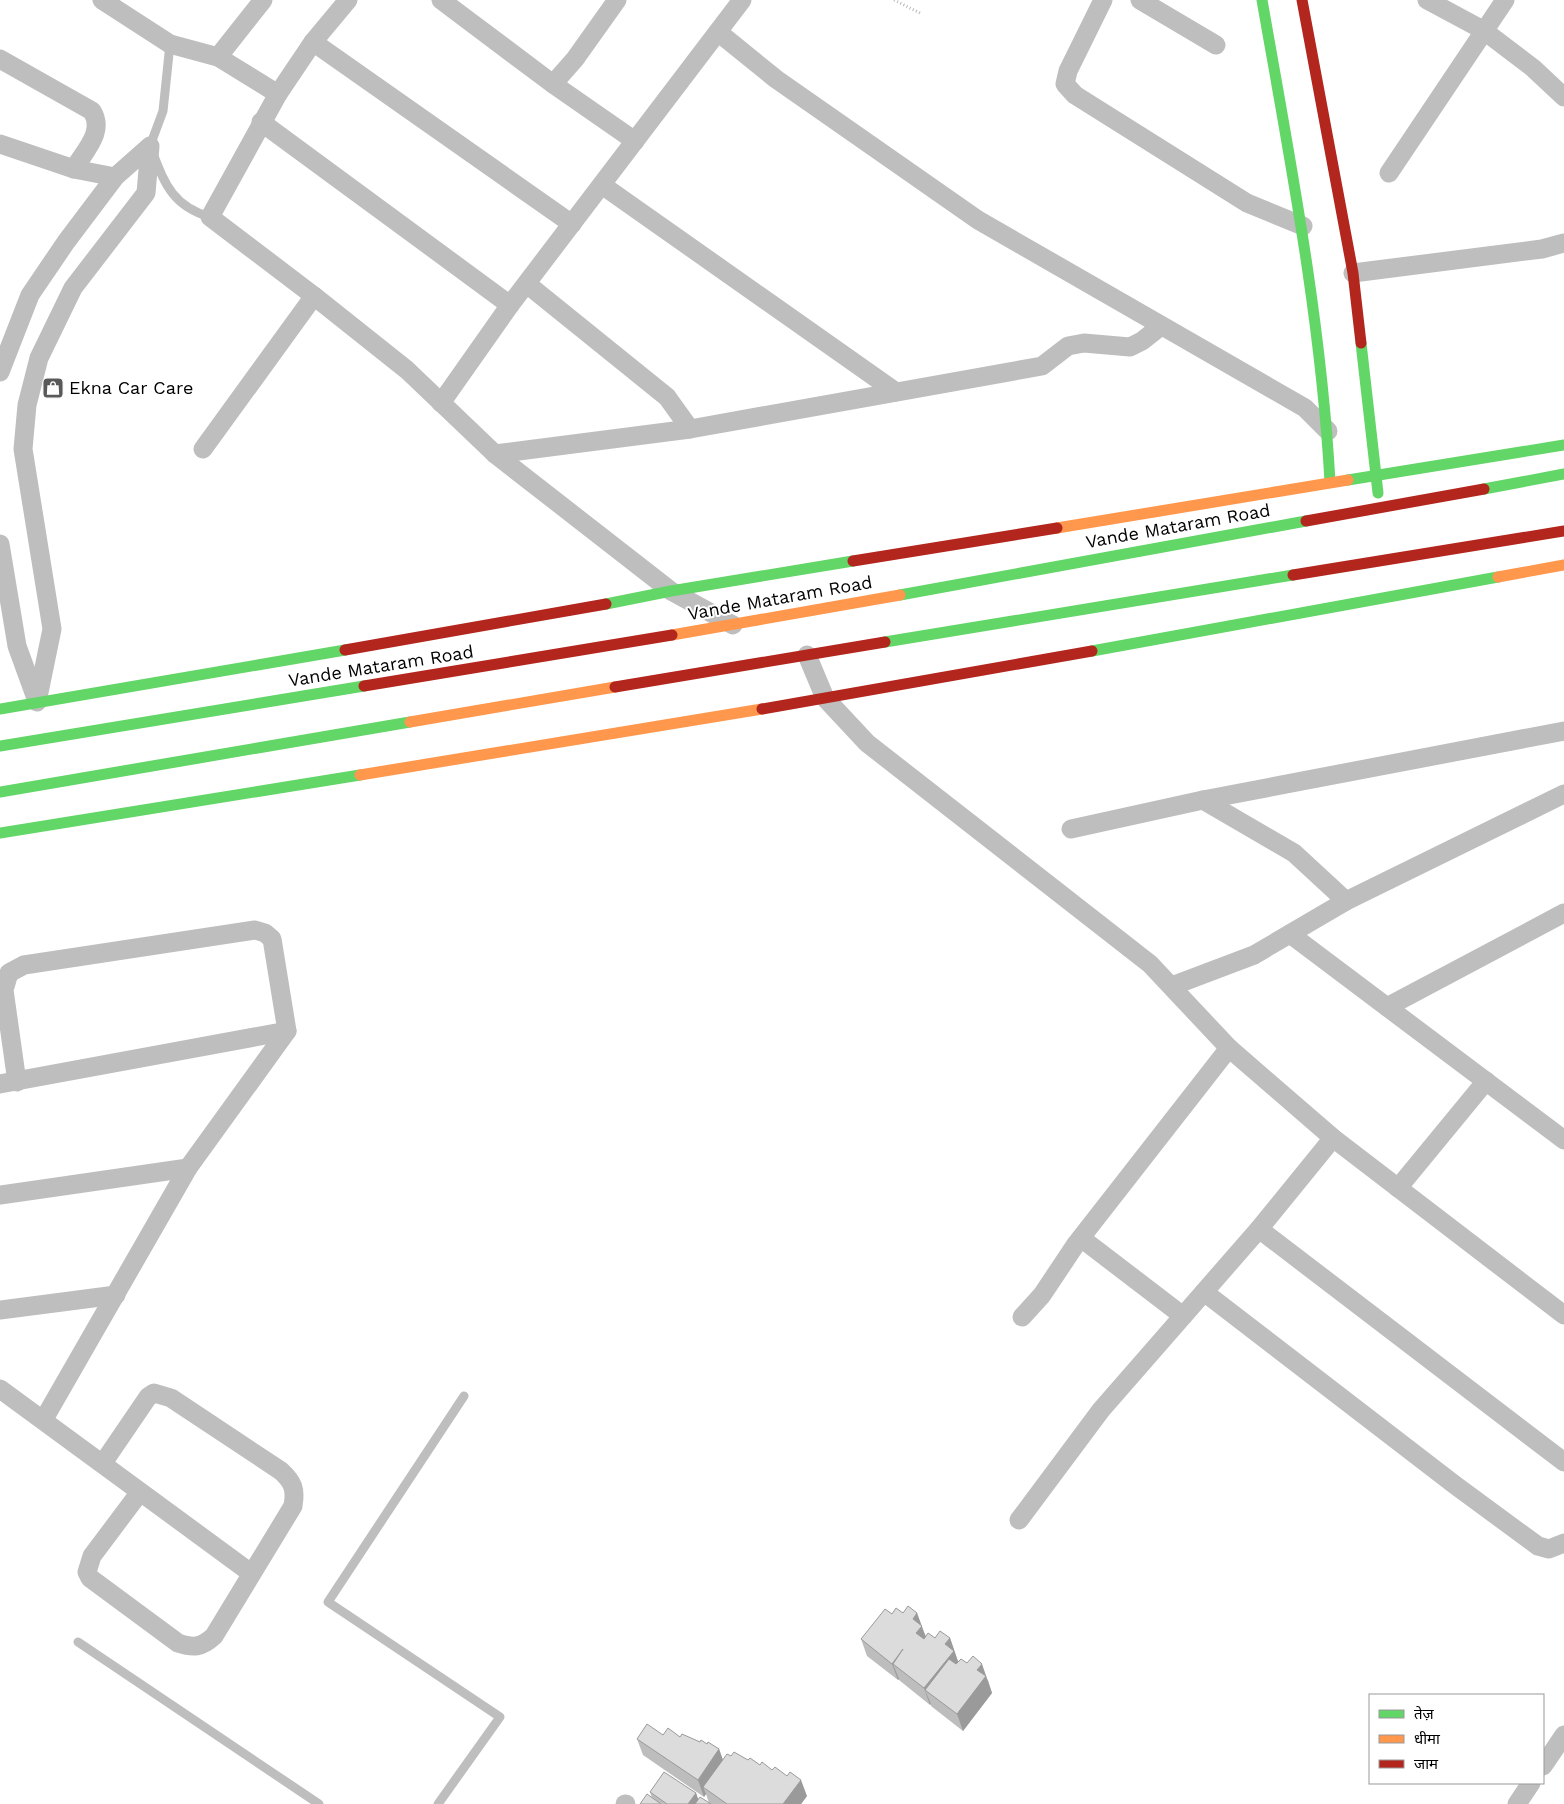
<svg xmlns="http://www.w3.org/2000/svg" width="1564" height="1804" font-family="'Work Sans','Noto Sans Devanagari',sans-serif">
  <rect width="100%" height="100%" fill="#fff"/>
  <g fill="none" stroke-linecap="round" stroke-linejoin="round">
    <polyline stroke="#b8b8b8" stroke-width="3" stroke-dasharray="1 2.5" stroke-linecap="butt" points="894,0 920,13"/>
    <g stroke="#bebebe" stroke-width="9">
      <path d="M170 44 163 111 150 146C164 181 170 205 210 217"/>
      <polyline points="78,1642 319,1804"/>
      <polyline points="438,1804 500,1717 328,1602 464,1396"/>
    </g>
    <g stroke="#bebebe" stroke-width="19">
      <polyline points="102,0 170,44 218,57 278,94"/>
      <polyline points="348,0 313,42 278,94 210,217 314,296 407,370 495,454 671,591 733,625"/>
      <polyline points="441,0 553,84 575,59 617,0"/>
      <polyline points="1103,0 1068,71 1065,84 1075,95 1247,203 1303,226"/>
      <polyline points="1140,0 1216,45"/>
      <polyline points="1427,0 1483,30 1533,68 1564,97"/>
      <polyline points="718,32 776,79 978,220 1305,408 1328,431"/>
      <polyline points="313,42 572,224"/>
      <polyline points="218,57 263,0"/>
      <path d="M0 59 92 111C105 132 85 150 74 169"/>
      <polyline points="553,84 635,141"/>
      <polyline points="261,122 510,305"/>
      <polyline points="0,144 74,169 115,177"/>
      <polyline points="1389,173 1505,0"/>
      <polyline points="602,185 896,392"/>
      <polyline points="1353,273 1542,249 1564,243"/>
      <polyline points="527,284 667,397 690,429"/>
      <polyline points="0,372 30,295 66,242 115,177 150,146 146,193 73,288 39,358 27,405 23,449 52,629 37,702"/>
      <polyline points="441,403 510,305 742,0"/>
      <polyline points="203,449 314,296"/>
      <polyline points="495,454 690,429 1042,366 1068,346 1084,343 1130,347 1142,341 1161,326"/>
      <polyline points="0,544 17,646 37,701"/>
      <polyline points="807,655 825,698 867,743 1150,964 1229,1048 1333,1138 1564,1315"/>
      <polyline points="1203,800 1294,853 1346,901"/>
      <polyline points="1071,829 1203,800 1564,731"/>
      <polyline points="1290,934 1564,1140"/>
      <polyline points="1172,986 1254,955 1346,901 1564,794"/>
      <polyline points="1387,1007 1564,913"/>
      <polyline points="17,1082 4,990 9,973 24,965 255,930 265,933 272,939 287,1031 188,1168 44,1419"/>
      <polyline points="0,1084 287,1031"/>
      <polyline points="1398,1188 1486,1081"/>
      <polyline points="0,1195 188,1168"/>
      <polyline points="1259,1229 1564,1462"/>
      <polyline points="1081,1238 1183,1316"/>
      <polyline points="1204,1292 1455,1485 1538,1546 1549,1549 1564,1543"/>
      <polyline points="0,1310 116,1295"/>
      <polyline points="1022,1317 1042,1295 1076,1244 1229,1048"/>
      <polyline points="0,1389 251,1573"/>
      <path d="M103 1463 148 1397 154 1393 171 1398 281 1471C293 1482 296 1489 293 1506L214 1636C201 1648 193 1648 178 1643L90 1578 87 1572 92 1556 140 1492"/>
      <polyline points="1019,1520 1101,1410 1259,1229 1333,1138"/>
      <polyline points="1543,1766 1564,1735"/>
      <polyline points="625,1804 626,1804"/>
      <polyline points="1517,1804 1531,1783"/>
    </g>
    <g stroke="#63d668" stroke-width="11">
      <path d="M1262 0C1290 160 1321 319 1330 482"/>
      <polyline points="1361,343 1378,493"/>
      <polyline points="1348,480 1564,445"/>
      <polyline points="1484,489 1564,474"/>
      <polyline points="900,595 1306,521"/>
      <polyline points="606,604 671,591 853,561"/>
      <polyline points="885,642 1293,575"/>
      <polyline points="1092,651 1498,577"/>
      <polyline points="0,709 345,650"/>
      <polyline points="0,746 364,686"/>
      <polyline points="0,792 410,722"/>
      <polyline points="0,833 360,775"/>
    </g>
    <g stroke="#ff974d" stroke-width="11">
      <polyline points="1057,528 1348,480"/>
      <polyline points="1498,577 1564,565"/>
      <polyline points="672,635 900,595"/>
      <polyline points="410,722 615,687"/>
      <polyline points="360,775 762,709"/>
    </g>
    <g stroke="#b3261e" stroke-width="11">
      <polyline points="1302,0 1353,273 1361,343"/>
      <polyline points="1306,521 1484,489"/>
      <polyline points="853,561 1057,528"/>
      <polyline points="1293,575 1564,531"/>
      <polyline points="345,650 606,604"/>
      <polyline points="364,686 672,635"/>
      <polyline points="615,687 885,642"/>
      <polyline points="762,709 1092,651"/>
    </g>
  </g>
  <g fill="#bdbdbd">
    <polygon points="903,1613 917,1613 926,1637 935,1638 950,1638 958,1662 988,1680 992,1693 963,1731 931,1706 931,1704 930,1705 899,1680 899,1679 898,1680 867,1656 861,1639 892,1614"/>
    <polygon points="663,1735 680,1737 707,1744 719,1749 723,1760 731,1756 807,1796 801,1804 640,1804 652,1798 650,1792 696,1793 698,1800 709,1803 706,1794 704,1797 643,1755 637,1739"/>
  </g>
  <g fill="#9a9a9a">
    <polygon points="917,1613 923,1630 928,1642 916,1633 913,1619"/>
    <polygon points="950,1638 960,1667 925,1690 931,1704 930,1705 924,1688 945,1644"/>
    <polygon points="903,1649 893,1664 899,1679 898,1680 892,1664"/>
    <polygon points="982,1664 992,1693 963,1731 957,1714 977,1670"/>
    <polygon points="719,1749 725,1766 703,1787 706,1794 704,1797 698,1780"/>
    <polygon points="801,1780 807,1796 801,1804 783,1804"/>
    <polygon points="696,1793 700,1804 688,1804"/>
  </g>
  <g fill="#dcdcdc" stroke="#9a9a9a">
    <polygon points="908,1606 917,1613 913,1619 922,1626 916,1633 924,1639 928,1633 935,1638 940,1631 950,1638 945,1644 954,1651 924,1688 893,1664 903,1649 892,1664 861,1639 885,1609 892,1614 896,1608 903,1613"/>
    <polygon points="973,1656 982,1664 977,1670 986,1676 957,1714 925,1690 949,1659 956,1664 961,1659 967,1663"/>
    <polygon points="647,1724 663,1735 668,1728 680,1737 682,1734 700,1742 701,1740 707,1744 708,1742 719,1749 698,1780 637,1739"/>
    <polygon points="734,1752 748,1760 750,1758 760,1765 762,1762 772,1770 775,1767 787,1776 790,1772 801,1780 783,1804 727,1804 703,1787 727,1754 731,1756"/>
    <polygon points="664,1772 696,1793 688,1804 667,1804 650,1792"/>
    <polygon points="647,1794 661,1804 640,1804"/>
    <polygon points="700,1797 711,1804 695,1804"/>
  </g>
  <defs>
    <g id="shop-square" transform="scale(1.125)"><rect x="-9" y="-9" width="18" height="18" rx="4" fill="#595959" stroke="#fff"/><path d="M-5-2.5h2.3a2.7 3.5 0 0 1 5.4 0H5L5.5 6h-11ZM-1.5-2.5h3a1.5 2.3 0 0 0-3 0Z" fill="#fff"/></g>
  </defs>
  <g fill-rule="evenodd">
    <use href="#shop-square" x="53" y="388"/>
  </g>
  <g text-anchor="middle" stroke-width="4" stroke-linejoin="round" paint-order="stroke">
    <g font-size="18" fill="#000" stroke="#fff" text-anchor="start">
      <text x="69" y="394">Ekna Car Care</text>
    </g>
    <g font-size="18" fill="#000" stroke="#fff">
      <text transform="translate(1178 526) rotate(-10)" y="6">Vande Mataram Road</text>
      <text transform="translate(780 598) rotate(-10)" y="6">Vande Mataram Road</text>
      <text transform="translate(381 666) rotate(-9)" y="6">Vande Mataram Road</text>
    </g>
  </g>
  <rect x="1369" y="1694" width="175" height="90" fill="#ffffff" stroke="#999999"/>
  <rect x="1379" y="1710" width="25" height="8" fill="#63d668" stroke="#999999"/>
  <text x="1414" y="1719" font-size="15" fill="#000000">तेज़</text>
  <rect x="1379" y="1735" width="25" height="8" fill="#ff974d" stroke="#999999"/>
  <text x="1414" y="1744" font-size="15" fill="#000000">धीमा</text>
  <rect x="1379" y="1760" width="25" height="8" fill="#b3261e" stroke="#999999"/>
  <text x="1414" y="1769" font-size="15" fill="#000000">जाम</text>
</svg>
